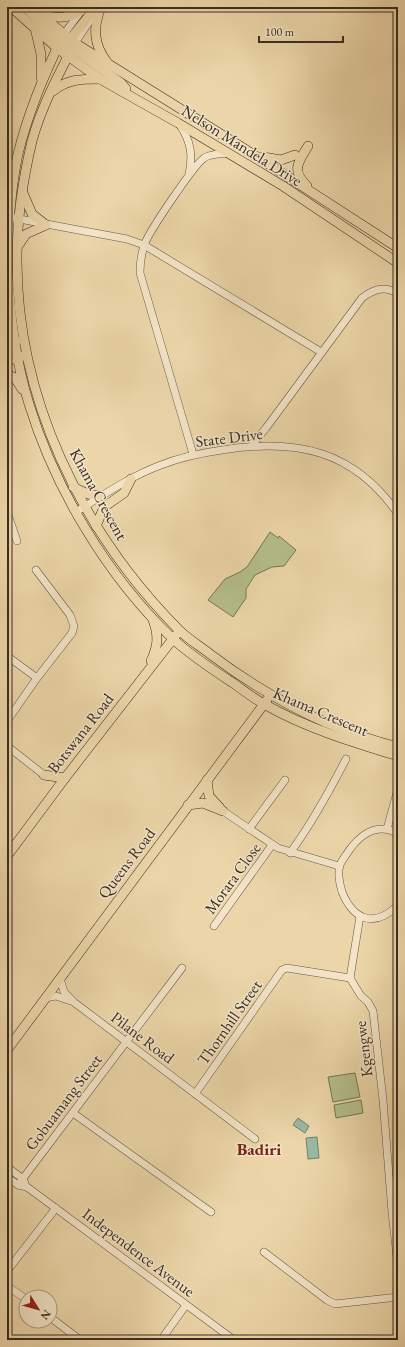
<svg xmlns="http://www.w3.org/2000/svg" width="405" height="1347" font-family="'EB Garamond',serif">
  <rect width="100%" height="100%" fill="#ecd6a9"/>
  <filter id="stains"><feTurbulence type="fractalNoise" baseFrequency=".005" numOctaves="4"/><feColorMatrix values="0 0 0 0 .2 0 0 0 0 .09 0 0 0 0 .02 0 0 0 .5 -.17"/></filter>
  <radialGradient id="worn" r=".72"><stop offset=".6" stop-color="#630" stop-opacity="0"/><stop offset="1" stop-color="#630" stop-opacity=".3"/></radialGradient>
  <g fill="#b4be8b" stroke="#767656">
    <polygon points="270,532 278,538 279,536 296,550 284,566 272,567 255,575 246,589 246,598 233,617 208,600 225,579 240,572 247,567"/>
    <polygon points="355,1073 360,1097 333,1102 328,1077"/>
    <polygon points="361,1100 363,1113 336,1118 334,1105"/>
  </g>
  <g fill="#99b9a5" stroke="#728171">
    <polygon points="298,1118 309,1126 305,1133 293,1125"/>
    <polygon points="317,1137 319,1158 308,1159 306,1138"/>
  </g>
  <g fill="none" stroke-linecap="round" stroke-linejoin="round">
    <g stroke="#645744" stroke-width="8">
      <g id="minor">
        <polyline points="64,34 82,10"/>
        <polyline points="75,43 91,19"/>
        <path d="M180 125C191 142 193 155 189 174"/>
        <polyline points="14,218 127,239 144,245 321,352"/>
        <path d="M252 445 266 428 362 298C374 289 385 285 398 294"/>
        <path d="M193 454 140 273C140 265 141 255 144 246 147 234 194 165 204 158 210 154 220 154 228 153"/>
        <polyline points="7,512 17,541"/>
        <path d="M76 512C103 495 131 476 161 465 181 457 201 453 222 450 296 438 354 450 398 514"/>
        <polyline points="7,656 37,678"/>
        <polyline points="7,721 37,678 72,633 74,626 70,615 36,570"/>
        <polyline points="7,746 44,775"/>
        <polyline points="223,811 278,848 339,866"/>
        <polyline points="249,829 285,780"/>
        <polyline points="387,829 398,789"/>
        <path d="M398 834C376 821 358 836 346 855 344 858 341 862 340 865 337 873 340 885 342 892 354 921 375 928 398 905"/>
        <path d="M290 853C312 823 329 792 346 759"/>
        <polyline points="214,926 272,845"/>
        <polyline points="60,978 64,992 75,1003 255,1139"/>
        <polyline points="350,978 361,996 368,1002 373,1011 383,1100 392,1212 398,1266"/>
        <polyline points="350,978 360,916"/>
        <polyline points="45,998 56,996 71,1001"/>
        <polyline points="195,1094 282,970 287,968 350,978"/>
        <polyline points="73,1113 211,1212"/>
        <polyline points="7,1167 23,1179 25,1183"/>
        <polyline points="7,1177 18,1185 27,1187 234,1340"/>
        <polyline points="18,1185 182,968"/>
        <polyline points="264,1252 327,1300 335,1304 398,1297"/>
        <polyline points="7,1271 56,1208"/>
        <polyline points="7,1286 26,1299"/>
        <polyline points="50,1317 80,1340"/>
        <polyline points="161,1340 186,1305"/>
      </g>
    </g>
    <g stroke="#372d22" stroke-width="10">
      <g id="major">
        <polyline points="11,7 57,48 100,79 178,123 283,186 398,263"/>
        <polyline points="31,7 75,43 248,151 398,248"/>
        <path d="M101 7C93 27 93 44 107 62"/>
        <polyline points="26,8 64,45"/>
        <path d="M43 15C59 19 68 18 82 10"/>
        <polyline points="35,28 41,54 41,78"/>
        <polyline points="67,43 96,7"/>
        <path d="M75 43C59 73 41 108 32 141 23 179 17 218 17 257 16 397 81 531 179 630 188 639 200 646 210 654 267 697 329 730 398 747"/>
        <polyline points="68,45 121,83 126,89"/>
        <path d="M53 91C67 79 82 79 100 79"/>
        <polyline points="263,157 281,160 295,155"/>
        <path d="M307 186C291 170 298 163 308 146"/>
        <polyline points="23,193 32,214 46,225"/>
        <polyline points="18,246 26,234 46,225"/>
        <path d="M7 255C9 221 11 187 18 154 28 113 45 72 64 34"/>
        <path d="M7 258C9 306 14 357 29 404 55 489 108 577 172 638 190 655 213 670 233 683 243 690 253 698 264 704 306 728 352 742 398 756"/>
        <polyline points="7,354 16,341"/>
        <polyline points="7,361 23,356"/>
        <polyline points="7,374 15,378 22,389"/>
        <polyline points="73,487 88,494 101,496"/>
        <polyline points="96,526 104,507 124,493 131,479"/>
        <path d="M151 661C158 646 159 636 153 620"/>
        <polyline points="44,775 65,778"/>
        <polyline points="207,780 209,796 220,808"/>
        <polyline points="188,805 203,803 223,811"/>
        <polyline points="7,856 65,778 176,635"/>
        <polyline points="7,1050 267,700"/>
      </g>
    </g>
    <use href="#minor" stroke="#f3e4c7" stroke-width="7"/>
    <use href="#major" stroke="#ecd6a9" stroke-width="9"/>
  </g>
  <g text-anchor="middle" stroke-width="3" stroke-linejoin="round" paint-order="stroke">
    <g font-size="16" fill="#372d22" stroke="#f3e4c7">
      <text transform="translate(242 145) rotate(32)" y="6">Nelson Mandela Drive</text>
      <text transform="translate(229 437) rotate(-7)" y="6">State Drive</text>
      <text transform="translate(99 494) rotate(61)" y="6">Khama Crescent</text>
      <text transform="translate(321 711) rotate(23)" y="6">Khama Crescent</text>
      <text transform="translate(80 733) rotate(-52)" y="6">Botswana Road</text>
      <text transform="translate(126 863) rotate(-53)" y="6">Queens Road</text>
      <text transform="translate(232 878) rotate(-54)" y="6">Morara Close</text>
      <text transform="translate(229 1022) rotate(-55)" y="6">Thornhill Street</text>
      <text transform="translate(143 1037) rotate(37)" y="6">Pilane Road</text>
      <text transform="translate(363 1049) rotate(-97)" y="6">Kgengwe</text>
      <text transform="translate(63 1102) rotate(-53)" y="6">Gobuamang Street</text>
      <text transform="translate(139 1252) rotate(37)" y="6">Independence Avenue</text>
    </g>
    <g font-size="17" font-weight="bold" fill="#7a1f14" stroke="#f3e4c7">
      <text x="259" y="1155">Badiri</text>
    </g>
  </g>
  <rect width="405" height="1347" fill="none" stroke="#ecd6a9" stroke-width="24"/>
  <rect x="8" y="8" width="389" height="1331" fill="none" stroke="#372d22" stroke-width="2"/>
  <rect x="12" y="12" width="381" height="1323" fill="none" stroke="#372d22"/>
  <g transform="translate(38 1309) rotate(127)"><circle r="19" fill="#f3e4c7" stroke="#a89b85"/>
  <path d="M0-3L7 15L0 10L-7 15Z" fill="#8f2418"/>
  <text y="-6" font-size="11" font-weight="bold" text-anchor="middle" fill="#372d22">N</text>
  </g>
  <path d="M259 36v6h84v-6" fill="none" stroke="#372d22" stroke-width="2"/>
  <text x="265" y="36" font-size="12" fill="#372d22" stroke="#f3e4c7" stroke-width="3" paint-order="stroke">100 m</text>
  <rect width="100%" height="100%" filter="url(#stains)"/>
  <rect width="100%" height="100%" fill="url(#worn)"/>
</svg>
